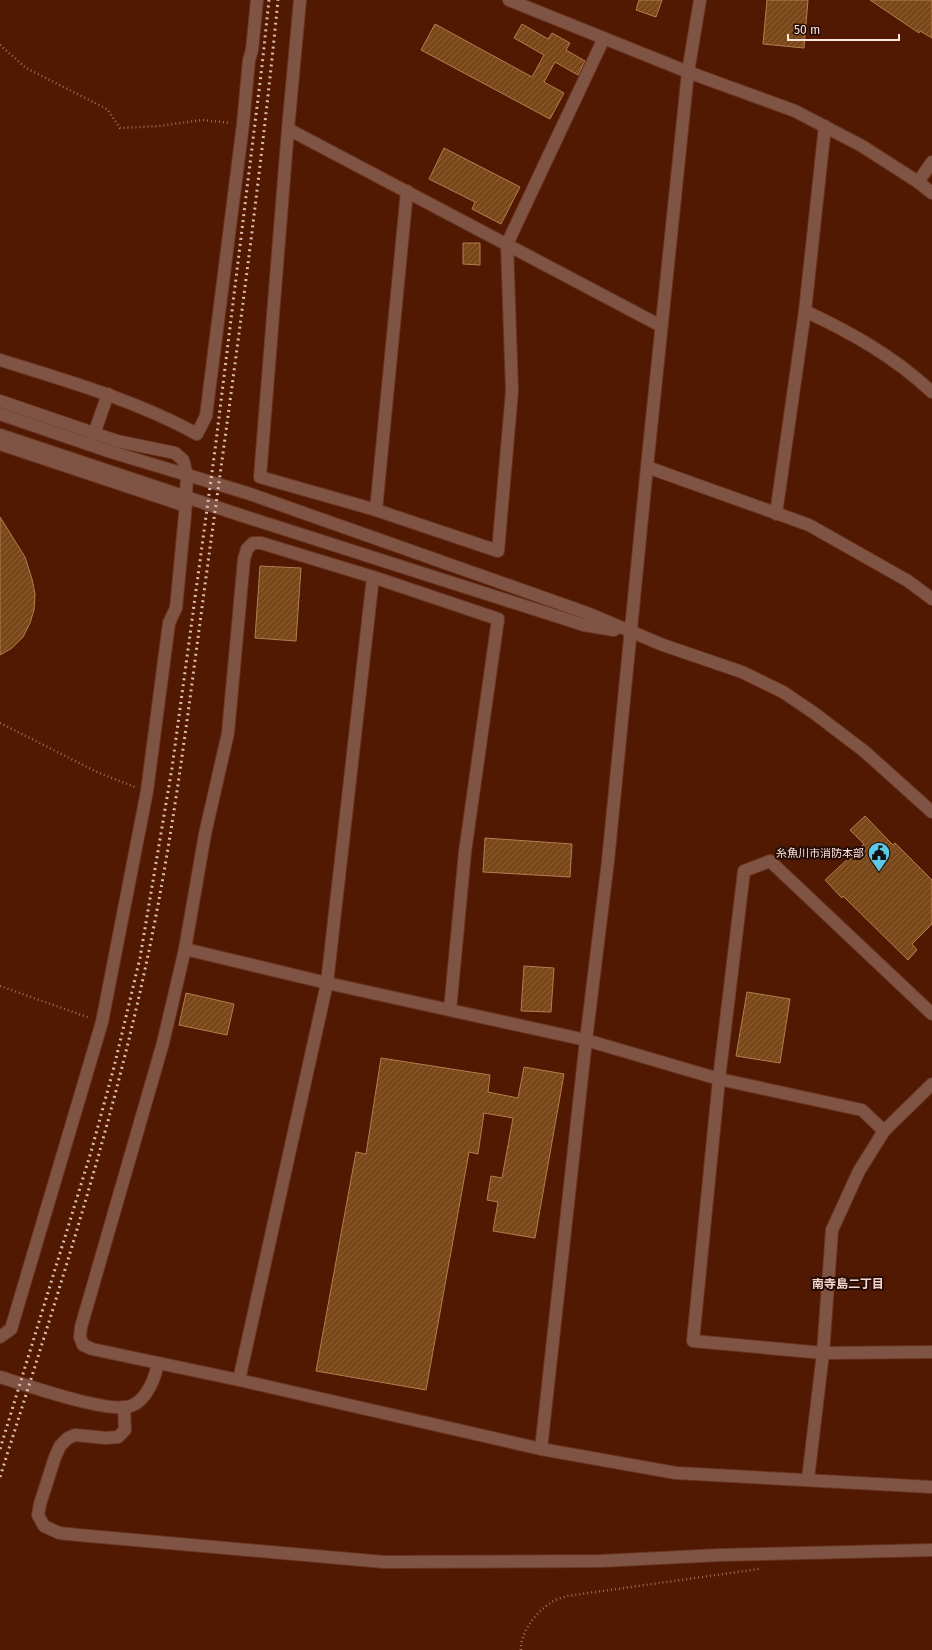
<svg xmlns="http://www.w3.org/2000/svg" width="932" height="1650" font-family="'Fira Sans','Noto Sans JP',sans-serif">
  <defs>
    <pattern id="building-hatch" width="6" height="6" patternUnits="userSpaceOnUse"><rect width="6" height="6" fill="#7a4718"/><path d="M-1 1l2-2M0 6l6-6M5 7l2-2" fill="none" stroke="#8e6239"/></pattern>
  </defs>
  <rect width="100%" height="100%" fill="#511802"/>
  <g fill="url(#building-hatch)" stroke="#b47d50">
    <polygon points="639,0 662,0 656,17 636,10"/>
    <polygon points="767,0 808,0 804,48 763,44"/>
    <polygon points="870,0 932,0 932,38 920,31 919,33"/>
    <polygon points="435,24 532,77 544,55 514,38 522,24 548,39 552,33 570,43 566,50 585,61 578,75 555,62 544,82 564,93 550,119 421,50"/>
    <polygon points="444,148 520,187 501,224 472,209 475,202 429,179"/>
    <polygon points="463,243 480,243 480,265 463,264"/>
    <polygon points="0,517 25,557 32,579 35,594 34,610 30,623 23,637 12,648 0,655"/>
    <polygon points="260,566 301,568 296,641 255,638"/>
    <polygon points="865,816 893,845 895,843 932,880 932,924 912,944 917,950 908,960 843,896 842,898 825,880 864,844 850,830"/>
    <polygon points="485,838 572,844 570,877 483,872"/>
    <polygon points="524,966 554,968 551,1012 521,1011"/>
    <polygon points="747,992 790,999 780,1063 736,1056"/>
    <polygon points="186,993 234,1004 227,1035 179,1025"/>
    <polygon points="381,1058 490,1075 488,1092 518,1098 524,1067 564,1074 535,1238 493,1231 498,1202 487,1200 491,1176 502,1178 513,1118 484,1113 478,1154 469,1152 426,1390 316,1371 356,1152 366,1154"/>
  </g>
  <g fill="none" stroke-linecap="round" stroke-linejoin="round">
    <g stroke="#693521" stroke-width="14">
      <g id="minor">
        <polyline points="300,0 288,129 260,477 376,510 498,551 512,391 507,244 604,38"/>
        <polyline points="509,0 688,72 795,111 862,146 918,182 932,193"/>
        <polyline points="288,129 661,326"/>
        <polyline points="918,182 932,162"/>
        <path d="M805 311C852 333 893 356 932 392"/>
        <path d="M0 360C67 381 135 400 197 434L206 416 243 124 249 60 252 50 257 0"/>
        <polyline points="0,401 117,441 175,453 183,460 187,475 185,515 176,608 169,623 147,791 102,1022 11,1329 0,1337"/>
        <polyline points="0,414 108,451 247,493 587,613 663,645 742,672 783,692 814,713 864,751 932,812"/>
        <polyline points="94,434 108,394"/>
        <polyline points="0,435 237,514 584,625 614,630"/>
        <polyline points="0,444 186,506"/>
        <polyline points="647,467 809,525 908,581 932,599"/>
        <polyline points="376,510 407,191"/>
        <polyline points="776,514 805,311 825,126"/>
        <polyline points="185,949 327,983 586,1040 719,1079 862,1110 884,1131"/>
        <polyline points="450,1010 465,852 498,619 373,577 261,543 253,543 247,549 244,559 228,733 205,834 185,949 163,1043 81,1327 80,1337 83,1345 92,1349 239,1380 541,1449 676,1473 932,1487"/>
        <polyline points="932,1014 770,861 744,871 719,1079 693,1341 823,1353 932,1352"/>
        <path d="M0 1377C27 1385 108 1414 131 1406 147 1400 155 1378 158 1363"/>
        <polyline points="239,1380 327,983 373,577"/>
        <polyline points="124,1407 125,1430 118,1437 106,1438 75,1435 68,1438 60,1446 55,1457 40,1504 38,1515 44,1526 59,1533 78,1535 384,1562 601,1561 720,1555 932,1550"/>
        <polyline points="541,1449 586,1040 608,861 647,467 688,72 700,0"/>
        <polyline points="808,1479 823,1353 832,1230 859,1171 884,1131 932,1084"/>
      </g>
    </g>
    <g stroke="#9a6f5f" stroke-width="2.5" stroke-dasharray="1 3" stroke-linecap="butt">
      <polyline points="0,45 26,68 107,109 120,128 159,126 202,120 231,123"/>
      <polyline points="0,723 99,773 135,787"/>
      <polyline points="0,986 90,1018"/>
      <path d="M521 1650C520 1632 537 1611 552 1602 556 1599 562 1598 567 1596L759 1569"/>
    </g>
    <use href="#minor" stroke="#805445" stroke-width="12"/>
    <g stroke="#dabcb1" stroke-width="3" stroke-dasharray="2 4" stroke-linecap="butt">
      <polyline points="0,1449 91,1152 114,1067 140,958 172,768 215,450 262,66 269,0"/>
      <path d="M0 1477C54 1306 110 1135 147 960 176 824 191 686 210 548 235 366 260 183 278 0"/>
    </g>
  </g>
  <defs>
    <g id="civic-pin" transform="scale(1.15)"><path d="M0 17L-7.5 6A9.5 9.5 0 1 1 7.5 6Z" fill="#5bc8e6" stroke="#270d05"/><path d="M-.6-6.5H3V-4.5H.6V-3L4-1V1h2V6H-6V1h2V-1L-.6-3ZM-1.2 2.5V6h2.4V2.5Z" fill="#111"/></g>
  </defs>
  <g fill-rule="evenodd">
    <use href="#civic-pin" x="879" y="853"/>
  </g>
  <g text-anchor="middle" stroke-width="4" stroke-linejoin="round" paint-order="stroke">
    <g font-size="11" fill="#fde6de" stroke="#270d05" text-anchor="end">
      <text x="864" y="857">糸魚川市消防本部</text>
    </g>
    <g font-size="12" font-weight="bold" fill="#f5d7cd" stroke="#270d05">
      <text x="848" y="1288">南寺島二丁目</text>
    </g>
  </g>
  <path d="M788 34v6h111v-6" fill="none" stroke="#fde6de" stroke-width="2"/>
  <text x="794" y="34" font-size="12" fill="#fde6de" stroke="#270d05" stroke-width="3" paint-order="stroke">50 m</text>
</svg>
